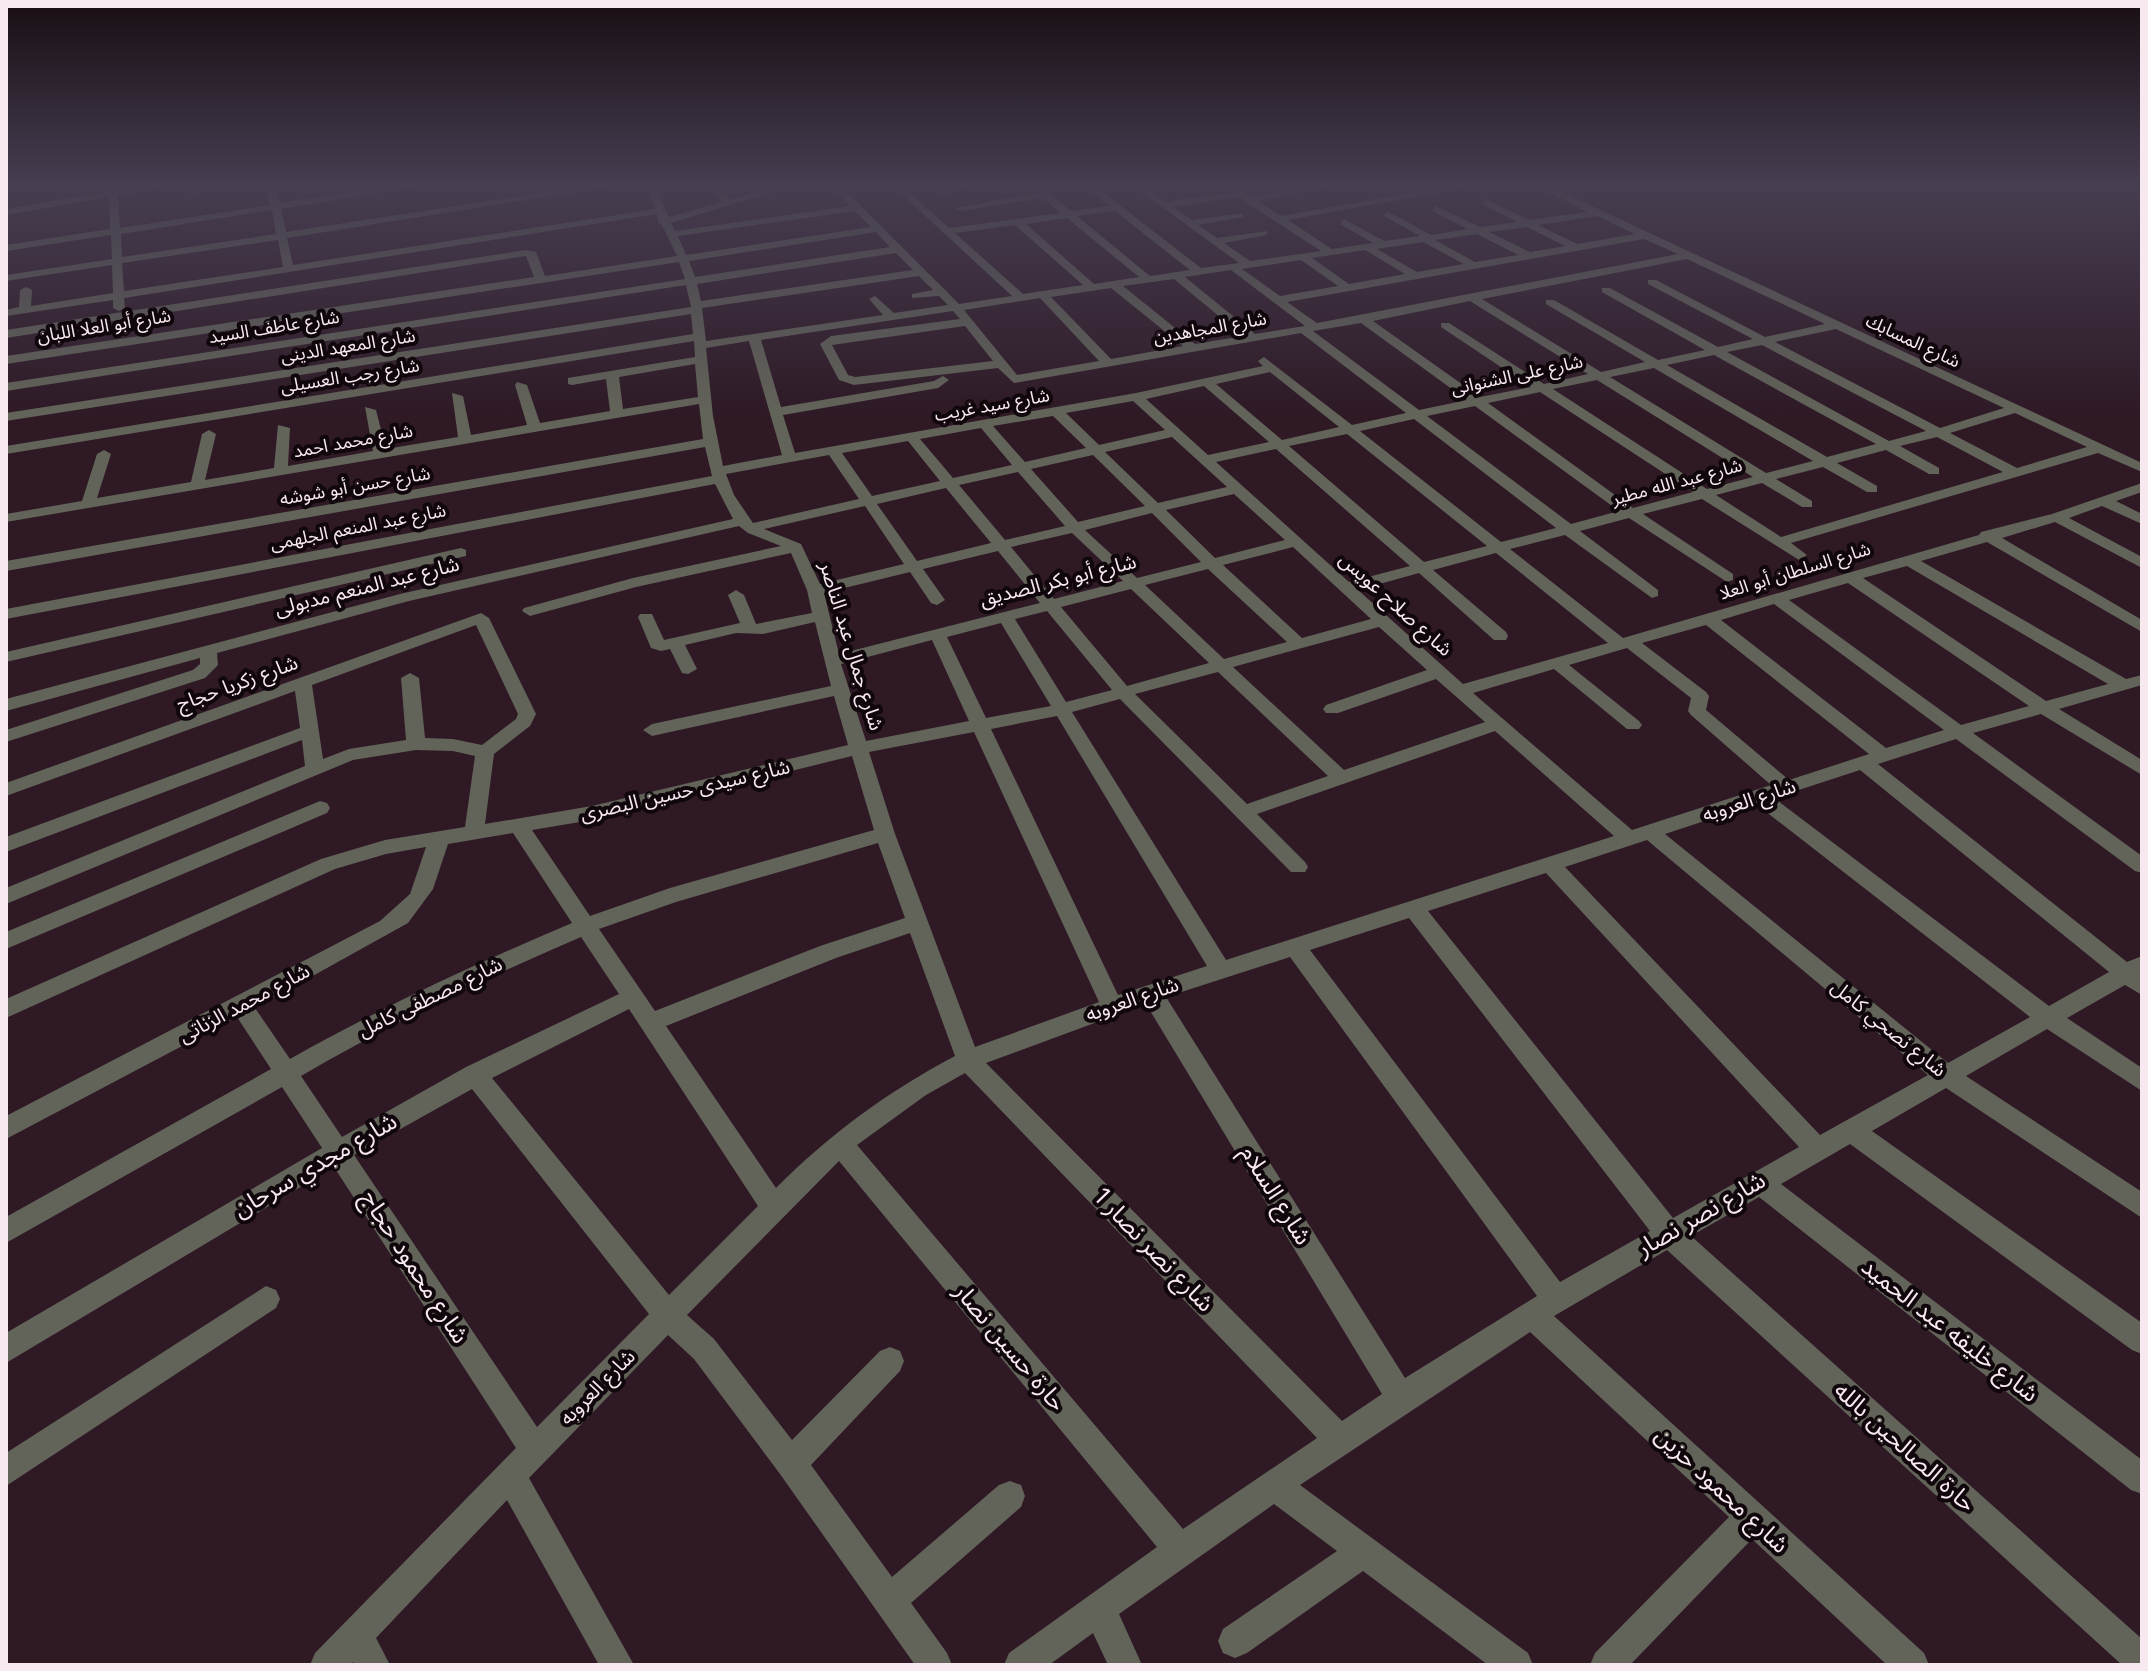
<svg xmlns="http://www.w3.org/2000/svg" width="2148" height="1671" font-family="Inter,'Noto Sans Arabic',sans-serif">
  <rect width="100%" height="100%" fill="#2e1925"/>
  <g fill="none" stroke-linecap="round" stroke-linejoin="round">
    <g fill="#636459" fill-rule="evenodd">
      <path d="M144 185 194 188 237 185 194 194 166 187 118 195 120 228 270 205 266 185H276L280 203 398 185H424L281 209 286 232 594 185H620L287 238 293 265 655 209 646 185H655L669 217 722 202 711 185H720L730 200 779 185H795L671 223 675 231 850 206 830 185H840L959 304 1012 296 892 185H902L949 228 1061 213 1043 198 960 211 955 208 1037 193 1029 185H1039L1071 211 1109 206 1084 185H1094L1201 268 1239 263 1132 185H1143L1166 202 1231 192 1222 185H1233L1251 197 1314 185H1336L1258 201 1281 216 1456 185H1479L1288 220 1332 249 1373 243 1340 224 1344 219 1384 241 1420 236 1384 216 1387 211 1431 235 1468 229 1432 211 1435 206 1480 227 1517 222 1482 204 1485 199 1529 220 1587 212 1534 185H1547L2142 463V472L2098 453 1791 543 1807 555 1799 560 1702 499 1643 514 1733 574V580L1727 582 1629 518 1580 531 1658 590V596L1652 598 1565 535 1510 549 1623 638 1979 535 1981 532 2052 514 2142 483V492L2116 501 2142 514V524L2102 506 2069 518 2142 557V568L2055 522 2002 538 2142 620V632L1987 542 1921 561 2126 679 2142 675V685L2059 709 2142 760V775L2041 714 1973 733 2142 856V873L2135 871 1956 739 1878 764 2127 962 2142 956V995L2125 985 2067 1018 2142 1068V1091L2047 1029 1966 1076 2142 1192V1218L1946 1088 1872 1131 2142 1323V1354L2132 1350 1850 1144 1781 1184 2142 1460V1494L2131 1490 1759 1197 1691 1236 2142 1639V1665H2122L1667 1250 1554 1316 1924 1653 1929 1665H1887L1752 1539 1630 1665H1590L1595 1653 1729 1517 1530 1332 1300 1485 1528 1653 1533 1665H1488L1363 1571 1247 1653 1235 1658 1223 1653 1218 1641 1223 1629 1337 1551 1274 1504 1119 1614 1142 1665H1108L1093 1633 1049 1665H1004L1009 1653 1157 1547 839 1161 687 1315 714 1339 792 1440 880 1351 890 1347 900 1351 904 1361 900 1371 811 1465 892 1577 999 1485 1010 1481 1021 1485 1025 1496 1021 1507 911 1603 947 1653 952 1665H915L780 1474 694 1359 668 1335 529 1478 634 1665H599L507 1500 376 1638 390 1665H354L353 1662 350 1665H310L315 1653 516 1448 334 1167 6 1363V1333L322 1148 282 1087 6 1243V1217L271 1069 237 1017 6 1139V1116L380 921 410 894 426 847 386 854 335 869 6 1018V999L321 859 385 840 465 827 475 756 453 751 416 750 353 760 6 904V888L305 766 302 740 6 852V837L300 728 295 691 6 796V783L481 613 489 618 536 714 530 726 494 754 485 824 592 806 848 745 834 696 652 736 643 730 652 724 831 686 815 622 763 634 736 633 685 645 697 669 688 674 682 673 670 649 661 651 651 648 638 617 640 614H652L664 640 740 623 728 595 736 590 744 595 756 624 812 613 807 590 791 553 636 587 530 616 522 611 524 608 633 578 781 546 748 533 739 526 409 601 217 653 218 665 205 678 6 742V730L193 670 200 664V658L6 711V699L400 594 733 519 715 484 6 619V609L712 476 705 447 6 571V561L703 439 699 404 6 522V514L82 501 97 454 104 450 111 454 97 498 191 482 202 434 209 430 216 434 205 480 274 468 278 425 290 428 288 466 373 451 365 407 376 410 386 449 458 437 452 393 463 396 471 435 527 425 515 385 517 382 527 385 540 423 610 411 606 379 572 385 568 384V378L695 357 694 341 6 454V446L693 334 691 314 6 421V413L691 307 686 285 6 391V383L685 279 679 262 6 364V356L534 277 526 256 6 338V330L526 250 536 252 545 276 677 256 662 225 658 222 657 214 124 298 125 308 119 311 113 308V300L6 316V310L19 307 20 290 26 287 32 290 31 306 113 293 112 265 6 281V275L112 259 111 235 6 251V245L110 229 109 197 6 215V209ZM1238 197 1246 202 1321 251 1250 261 1224 243 1267 235V231L1217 238 1198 225 1243 217V213L1192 220 1173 207ZM272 210 276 234 122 257 121 234ZM855 211 871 227 686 255 678 236ZM1115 211 1190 270 1150 276 1077 216ZM1597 216 1635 234 1577 244 1538 225ZM1067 218 1139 277 1094 284 1026 224ZM1015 225 1083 285 1023 294 955 233ZM1527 227 1565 246 1530 252 1489 232ZM876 232 890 247 695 277 689 261ZM1477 234 1518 255 1475 262 1435 240ZM1644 239 1678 254 1317 323 1287 302ZM278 240 283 267 124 291 122 263ZM1423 242 1464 264 1417 272 1377 249ZM1365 250 1405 274 1349 284 1312 258ZM896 253 913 270 701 301 697 284ZM1687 259 1825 324 1765 337 1656 280H1648V284L1753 339 1718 347 1610 288H1602V292L1705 350 1658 360 1554 300H1546V304L1645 362 1601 372 1482 299ZM1301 260 1338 286 1280 296 1242 269ZM1231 270 1305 326 1255 334 1185 277ZM919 276 933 290 912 294V298L939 296 948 305 894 313 875 296 869 299 883 315 706 341 702 308ZM1174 279 1243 336 1195 344 1123 286ZM1111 288 1183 346 1111 359 1051 297ZM1040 298 1099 361 1017 375 964 310ZM1470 301 1588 374 1544 384 1449 323H1441V327L1531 387 1480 397 1373 321ZM953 311 960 319 831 336 820 344 839 380 854 385 998 368 1014 383 1301 333 1406 413 1352 425 1264 357 1258 361 1263 366 1136 393 795 453 783 415 938 388 949 380 943 376 934 381 781 407 761 340ZM1361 323 1467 400 1419 410 1313 331ZM965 326 993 361 855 377 848 375 832 345ZM1836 329 2004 408 1940 428 1775 342ZM749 341 782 455 723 466 713 416 706 348ZM1762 345 1926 431 1889 441 1727 352ZM1714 355 1876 444 1827 457 1667 365ZM695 364 698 397 623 409 619 377ZM1654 368 1813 461 1766 473 1610 377ZM1270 372 1339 427 1282 440 1216 384ZM1597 380 1753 477 1707 489 1553 389ZM1204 386 1269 442 1208 455 1146 399ZM1540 392 1693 492 1633 508 1488 403ZM1133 401 1165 430 1099 445 1066 413ZM1475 406 1619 511 1571 524 1427 416ZM2015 413 2087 447 2017 468 1950 433ZM1053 416 1086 448 1025 462 993 426ZM1414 419 1556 528 1501 542 1360 431ZM981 428 1012 465 953 478 920 439ZM1347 434 1487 546 1424 562 1289 446ZM1172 437 1227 487 1158 503 1105 452ZM1937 437 2003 472 1781 537 1716 495 1762 483 1802 507H1812V501L1776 479 1823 467 1867 492H1877V486L1837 463 1886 450 1929 474H1939V468L1900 446ZM908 441 940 481 872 496 842 453ZM1276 449 1410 566 1349 582 1216 462ZM829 455 859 499 753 523 734 495 726 474ZM1093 455 1145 506 1078 522 1031 469ZM1018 472 1065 526 1005 540 959 485ZM946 488 991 543 917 561 877 504ZM1234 494 1285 540 1215 558 1166 510ZM865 506 904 564 820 584 801 544 764 529ZM1152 513 1201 562 1137 578 1085 530ZM1072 533 1123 581 1054 599 1011 547ZM1293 547 1371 619 1302 638 1223 565ZM998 551 1040 603 839 654 824 593 910 572 931 603 937 605 945 600 923 569ZM1496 553 1608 643 1463 684 1358 590 1419 573 1494 640H1506L1508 636 1506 632 1433 570ZM1907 566 2108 684 2046 701 1863 578ZM1208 569 1287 642 1224 659 1145 585ZM1848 583 2029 706 1961 725 1789 600ZM1131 589 1209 663 1127 686 1061 607ZM1774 604 1944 730 1886 748 1721 620ZM1047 611 1112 690 1066 702 1015 619ZM1001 623 1051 706 986 718 947 637ZM476 625 518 714 516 719 482 745 453 739 425 738 419 678 410 673 401 678 406 740 349 749 323 759 312 685ZM1706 625 1869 754 1789 780 1706 710 1709 696 1706 692 1642 643ZM1379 627 1427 670 1326 705 1323 709 1326 713H1338L1436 679 1485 722 1344 770 1233 667ZM932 640 969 721 866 741 841 664ZM1627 648 1691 698 1688 711 1691 715 1771 785 1632 830 1473 693 1554 669 1627 729H1639L1642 725 1639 721 1569 665ZM1218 672 1328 776 1247 804 1135 694ZM1120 699 1291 872H1305L1308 867 1305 862 1257 814 1495 731 1614 836 1226 960 1072 712ZM1057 716 1207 966 1118 995 991 729ZM974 732 1099 1002 975 1047 895 834 869 752ZM852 756 874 830 670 888 590 916 532 830 592 820ZM1860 770 2109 972 2049 1006 1774 798ZM1756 804 2030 1017 1948 1063 1665 834ZM513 833 572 923C475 964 382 1007 290 1059L255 1008 408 923 433 889 448 844ZM1647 840 1928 1075 1820 1135 1565 867ZM878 843 905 918 820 946 655 1011 599 929 676 902ZM1546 873 1799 1147 1673 1218 1428 911ZM1409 918 1650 1231 1560 1282 1310 950ZM910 933 955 1056C887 1092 830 1134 776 1188L666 1026 836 958ZM581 937 619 994 466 1067 342 1137 301 1076C392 1023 485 978 581 937ZM1290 957 1537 1296 1405 1378 1166 997ZM1146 1004 1382 1394 1342 1421 986 1063ZM629 1009 758 1206 669 1295 492 1078ZM965 1073 1317 1438 1183 1529 857 1145 926 1095ZM472 1089 649 1314 537 1427 354 1155Z"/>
      <polygon points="956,185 976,185 943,194 938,191"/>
      <polygon points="461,548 466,550 466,556 6,662 6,652"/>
      <polygon points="320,801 327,803 330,808 327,813 6,949 6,932"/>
      <polygon points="266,1286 276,1290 280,1299 276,1308 6,1486 6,1453"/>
    </g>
  </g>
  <linearGradient id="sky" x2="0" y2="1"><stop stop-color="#190e14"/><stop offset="0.44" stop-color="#463e51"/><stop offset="1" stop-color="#463e51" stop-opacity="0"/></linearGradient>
  <rect width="2148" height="419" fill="url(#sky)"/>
  <g text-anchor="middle" stroke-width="8" stroke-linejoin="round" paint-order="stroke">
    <g font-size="18" fill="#f8e9f0" stroke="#10070c">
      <text transform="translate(104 326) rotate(-9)" y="6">شارع أبو العلا اللبان</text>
      <text transform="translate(274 327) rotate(-9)" y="6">شارع عاطف السيد</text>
      <text transform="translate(1210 328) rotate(-10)" y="6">شارع المجاهدين</text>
      <text transform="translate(1913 341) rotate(25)" y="6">شارع المسابك</text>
      <text transform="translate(348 346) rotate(-9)" y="6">شارع المعهد الدينى</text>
      <text transform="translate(1517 375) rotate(-12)" y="6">شارع على الشنوانى</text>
      <text transform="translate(350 376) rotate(-9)" y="6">شارع رجب العسيلى</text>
      <text transform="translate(992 405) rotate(-10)" y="6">شارع سيد غريب</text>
      <text transform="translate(353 441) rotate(-10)" y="6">شارع محمد احمد</text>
      <text transform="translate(1677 482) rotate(-15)" y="6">شارع عبد الله مطير</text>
      <text transform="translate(355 486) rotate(-10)" y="6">شارع حسن أبو شوشه</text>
      <text transform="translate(358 527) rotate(-11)" y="6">شارع عبد المنعم الجلهمى</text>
      <text transform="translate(1795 571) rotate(-17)" y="6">شارع السلطان أبو العلا</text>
    </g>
    <g font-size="20" fill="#f8e9f0" stroke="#10070c">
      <text transform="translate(1058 580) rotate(-14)" y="7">شارع أبو بكر الصديق</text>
      <text transform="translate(367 586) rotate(-14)" y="7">شارع عبد المنعم مدبولى</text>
      <text transform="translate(1396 604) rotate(42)" y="7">شارع صلاح عويس</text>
      <text transform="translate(852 646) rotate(73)" y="7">شارع جمال عبد الناصر</text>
      <text transform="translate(237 683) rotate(-20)" y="7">شارع زكريا حجاج</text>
      <text transform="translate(685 790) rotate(-13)" y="7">شارع سيدى حسين البصرى</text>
      <text transform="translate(1749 800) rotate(-18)" y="7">شارع العروبه</text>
      <text transform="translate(430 997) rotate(-26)" y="7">شارع مصطفى كامل</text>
      <text transform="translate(1132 999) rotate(-19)" y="7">شارع العروبه</text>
      <text transform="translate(244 1003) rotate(-28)" y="7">شارع محمد الزناتى</text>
      <text transform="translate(1889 1028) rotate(39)" y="7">شارع نصحي كامل</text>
      <text transform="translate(597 1387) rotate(-45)" y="7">شارع العروبه</text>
    </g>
    <g font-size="24" fill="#f8e9f0" stroke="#10070c">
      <text transform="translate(315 1165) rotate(-30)" y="8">شارع مجدي سرحان</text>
      <text transform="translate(1276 1195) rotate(58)" y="8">شارع السلام</text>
      <text transform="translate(1701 1214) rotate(-30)" y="8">شارع نصر نصار</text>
      <text transform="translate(1154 1250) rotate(46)" y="8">شارع نصر نصار 1</text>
      <text transform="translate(415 1267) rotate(57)" y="8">شارع محمود حجاج</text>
      <text transform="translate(1950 1330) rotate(38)" y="8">شارع خليفه عبد الحميد</text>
      <text transform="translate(1010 1347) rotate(50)" y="8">حارة حسين نصار</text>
      <text transform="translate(1905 1447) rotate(42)" y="8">حارة الصالحين بالله</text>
      <text transform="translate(1722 1490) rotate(43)" y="8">شارع محمود حزين</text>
    </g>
  </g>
  <rect width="2148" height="1671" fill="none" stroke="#f8e9f0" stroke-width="16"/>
</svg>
